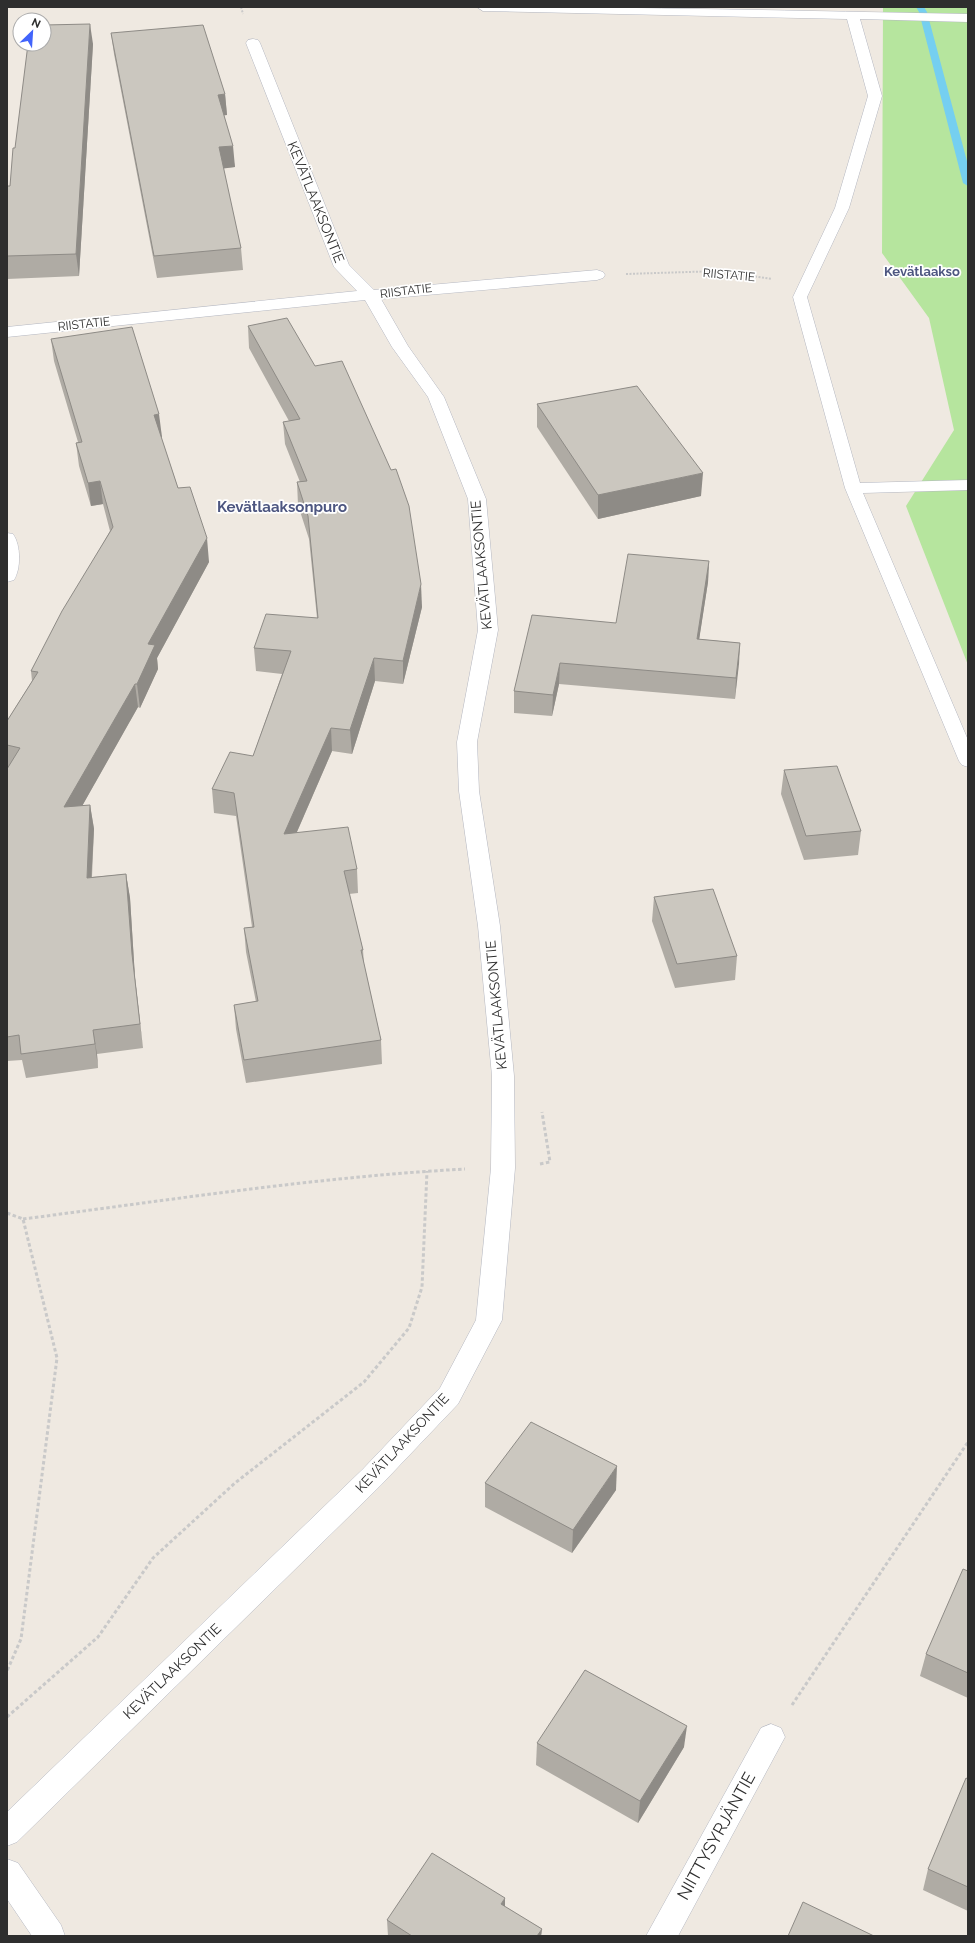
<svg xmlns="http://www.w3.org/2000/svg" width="975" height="1943" font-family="Raleway,sans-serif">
  <rect width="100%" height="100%" fill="#efe9e1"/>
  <polygon fill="#b6e59e" points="883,7 968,7 968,665 906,506 954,430 929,318 882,253"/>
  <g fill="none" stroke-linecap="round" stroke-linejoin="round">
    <polygon fill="#75cff0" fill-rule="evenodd" points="916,7 924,7 927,12 968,165 968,186 963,183 919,12"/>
    <g stroke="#b4b7c1" stroke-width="1">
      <path id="lane" d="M477 7C641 7 805 11 968 14V22L860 19 882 96 849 208 807 297 860 483 968 480V490L863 493 968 740V767L962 765 959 761 845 488 793 297 835 208 868 96 847 19 483 11Z"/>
    </g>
    <g stroke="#b4b7c1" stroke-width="1">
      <g id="street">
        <polygon points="253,39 258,40 260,43 349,265 374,290 597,270 603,272 605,275 603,278 597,280 381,299 408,346 444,397 486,499 498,630 477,742 479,791 500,926 514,1076 515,1168 502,1320 458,1404 381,1485 17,1842 7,1846 7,1812 363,1469 440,1388 476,1320 491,1168 492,1076 478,926 459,791 457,742 478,630 468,499 428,397 392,347 365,300 7,337 7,327 357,291 334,267 246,43 248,40"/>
        <path d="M7 533 13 534C21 545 21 569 14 580L7 582Z"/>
        <polygon points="771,1724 781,1728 785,1737 678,1936 646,1936 761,1728"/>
        <polygon points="7,1859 18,1863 61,1925 65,1936 32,1936 7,1899"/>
      </g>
    </g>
    <g stroke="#c9c9c9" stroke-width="2" stroke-dasharray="2 1.5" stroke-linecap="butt">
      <polyline points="241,7 243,14"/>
      <polyline points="626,274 719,271 772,279"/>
    </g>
    <g stroke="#c9c9c9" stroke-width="3" stroke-dasharray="3.5 2.5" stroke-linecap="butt">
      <polyline points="540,1164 550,1162 542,1112"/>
      <polyline points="7,1213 23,1219 57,1358 21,1639 7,1671"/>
      <path d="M23 1219C170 1200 317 1177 465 1169"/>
      <polyline points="792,1705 968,1442"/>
      <polyline points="7,1717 98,1637 153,1558 235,1483 364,1382 409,1328 422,1287 427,1171"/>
    </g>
    <use href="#lane" fill="#fff" fill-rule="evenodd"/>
    <use href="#street" fill="#fff" fill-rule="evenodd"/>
  </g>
  <g fill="#afaba4">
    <polygon points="111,33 225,94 227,115 224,115 235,167 223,168 241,248 243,270 157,278 114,54"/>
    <polygon points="93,44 79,276 7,279 7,186 10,186 15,148"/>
    <polygon points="248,326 422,607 403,684 375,681 352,754 332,751 297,832 357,869 358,893 349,894 363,950 364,964 381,1040 382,1064 246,1083 236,1029 234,1005 256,1002 246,952 244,928 252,927 236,816 214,813 212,789 253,756 282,674 256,671 254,648 317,618 309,539 298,505 297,482 300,482 285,444 283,422 289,421 249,348"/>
    <polygon points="51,339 162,437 161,437 178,488 209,562 157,658 158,669 140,708 138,707 82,806 90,805 94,829 92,877 126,874 130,898 135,978 143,1048 97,1054 98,1068 26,1078 22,1060 7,1061 7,769 8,768 7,768 7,721 32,681 31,671 110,531 103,504 91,506 79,466 76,443 78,442 54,361"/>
    <polygon points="537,404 701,496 598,519 537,427"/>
    <polygon points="709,561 708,582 699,639 740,643 735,699 559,684 552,716 514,713 514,691"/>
    <polygon points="784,770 861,831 858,855 804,860 781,794"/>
    <polygon points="654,897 737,956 735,980 675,988 652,921"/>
    <polygon points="485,1483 616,1490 572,1553 485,1507"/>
    <polygon points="968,1571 968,1698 920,1676 926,1654"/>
    <polygon points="537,1743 684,1747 638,1823 536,1765"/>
    <polygon points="968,1779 968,1911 923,1890 928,1869"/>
    <polygon points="505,1907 542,1929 541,1936 388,1936 387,1920"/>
  </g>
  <g fill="#8e8b86">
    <polygon points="90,24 93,44 79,276 76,254"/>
    <polygon points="225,94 227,115 220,116 218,95"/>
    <polygon points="233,146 235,167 220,169 219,147"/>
    <polygon points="159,414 162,437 156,438 154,415"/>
    <polygon points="703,473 701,496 598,519 598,495"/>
    <polygon points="100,481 103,504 91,506 88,483"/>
    <polygon points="207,538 209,562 157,658 158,669 140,708 137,684 148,644"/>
    <polygon points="709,561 708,582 696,660 697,639"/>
    <polygon points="421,584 422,607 403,684 403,661"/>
    <polygon points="740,643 739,664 735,699 736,678"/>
    <polygon points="374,658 375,681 352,754 350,730"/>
    <polygon points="560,663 559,684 552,716 553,695"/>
    <polygon points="135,684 138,707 68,831 64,807"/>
    <polygon points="331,728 332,751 286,857 284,834"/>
    <polygon points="90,805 94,829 90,902 87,878"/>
    <polygon points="126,874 130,898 135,978 143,1048 140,1024 132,954"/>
    <polygon points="93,1030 97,1054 98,1068 95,1044"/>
    <polygon points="617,1466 616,1490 572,1553 573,1530"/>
    <polygon points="687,1726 684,1747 638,1823 640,1801"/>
    <polygon points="505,1898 505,1919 501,1904"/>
    <polygon points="542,1929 541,1936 537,1936"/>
  </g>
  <g fill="#cbc7bf" stroke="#8e8b86">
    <polygon points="90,24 76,254 7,256 7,186 10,186 13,148 15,148 28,44 44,44 44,25"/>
    <polygon points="203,25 225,94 218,95 233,146 219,147 241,248 154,256 111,33"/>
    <polygon points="287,318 315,366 342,361 391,470 396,469 409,506 421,584 403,661 374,658 350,730 331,728 284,834 348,827 357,869 344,871 363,950 361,950 381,1040 244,1060 234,1005 258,1001 244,928 254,927 234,793 212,789 230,752 253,756 291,651 254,648 266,614 318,618 308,516 297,482 307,481 283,422 300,419 248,326"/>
    <polygon points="132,327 159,414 154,415 178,488 190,487 207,538 148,644 155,645 137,684 135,684 64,807 90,805 87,878 126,874 132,954 140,1024 93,1030 95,1044 21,1054 19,1035 7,1037 7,769 20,748 7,745 7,721 38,672 31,671 62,611 113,527 100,481 88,483 76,443 82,442 51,339"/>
    <polygon points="637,386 703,473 598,495 537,404"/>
    <polygon points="628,554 709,561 697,639 740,643 736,678 560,663 553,695 514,691 532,615 616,623"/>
    <polygon points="837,766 861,831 806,836 784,770"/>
    <polygon points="713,889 737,956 677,964 654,897"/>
    <polygon points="531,1422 617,1466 573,1530 485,1483"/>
    <polygon points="963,1569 968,1571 968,1673 926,1654"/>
    <polygon points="585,1670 687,1726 640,1801 537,1743"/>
    <polygon points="966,1778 968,1779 968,1887 928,1869"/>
    <polygon points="432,1853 505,1898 501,1904 542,1929 537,1936 412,1936 387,1920"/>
    <polygon points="803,1902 874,1936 788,1936"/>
  </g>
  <g text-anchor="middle" stroke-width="3.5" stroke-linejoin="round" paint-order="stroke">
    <g font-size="12" fill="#2e2e2e" stroke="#fff">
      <text transform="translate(729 275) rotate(5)" y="4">RIISTATIE</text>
      <text transform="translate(406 291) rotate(-7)" y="4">RIISTATIE</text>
      <text transform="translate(84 324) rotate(-6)" y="4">RIISTATIE</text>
    </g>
    <g font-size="13" font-weight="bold" fill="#4d5680" stroke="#fff">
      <text x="922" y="276">Kevätlaakso</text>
    </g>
    <g font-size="14" fill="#2e2e2e" stroke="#fff">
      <text transform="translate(316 202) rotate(68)" y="5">KEVÄTLAAKSONTIE</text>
      <text transform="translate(481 565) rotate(-95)" y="5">KEVÄTLAAKSONTIE</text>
      <text transform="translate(496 1005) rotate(-95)" y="5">KEVÄTLAAKSONTIE</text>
      <text transform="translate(402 1443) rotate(-47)" y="5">KEVÄTLAAKSONTIE</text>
      <text transform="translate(172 1671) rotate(-44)" y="5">KEVÄTLAAKSONTIE</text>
    </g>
    <g font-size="15" font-weight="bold" fill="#4d5680" stroke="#fff">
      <text x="282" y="512">Kevätlaaksonpuro</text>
    </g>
    <g font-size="17" fill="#2e2e2e" stroke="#fff">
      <text transform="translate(716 1836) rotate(-61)" y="6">NIITTYSYRJÄNTIE</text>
    </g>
  </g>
  <rect width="975" height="1943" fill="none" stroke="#2e2e2e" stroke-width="16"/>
  <g transform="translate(32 32) rotate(25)"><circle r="19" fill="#ffffff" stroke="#ababab"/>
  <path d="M0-3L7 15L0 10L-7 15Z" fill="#4264fb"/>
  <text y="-6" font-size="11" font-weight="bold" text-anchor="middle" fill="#2e2e2e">N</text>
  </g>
</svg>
